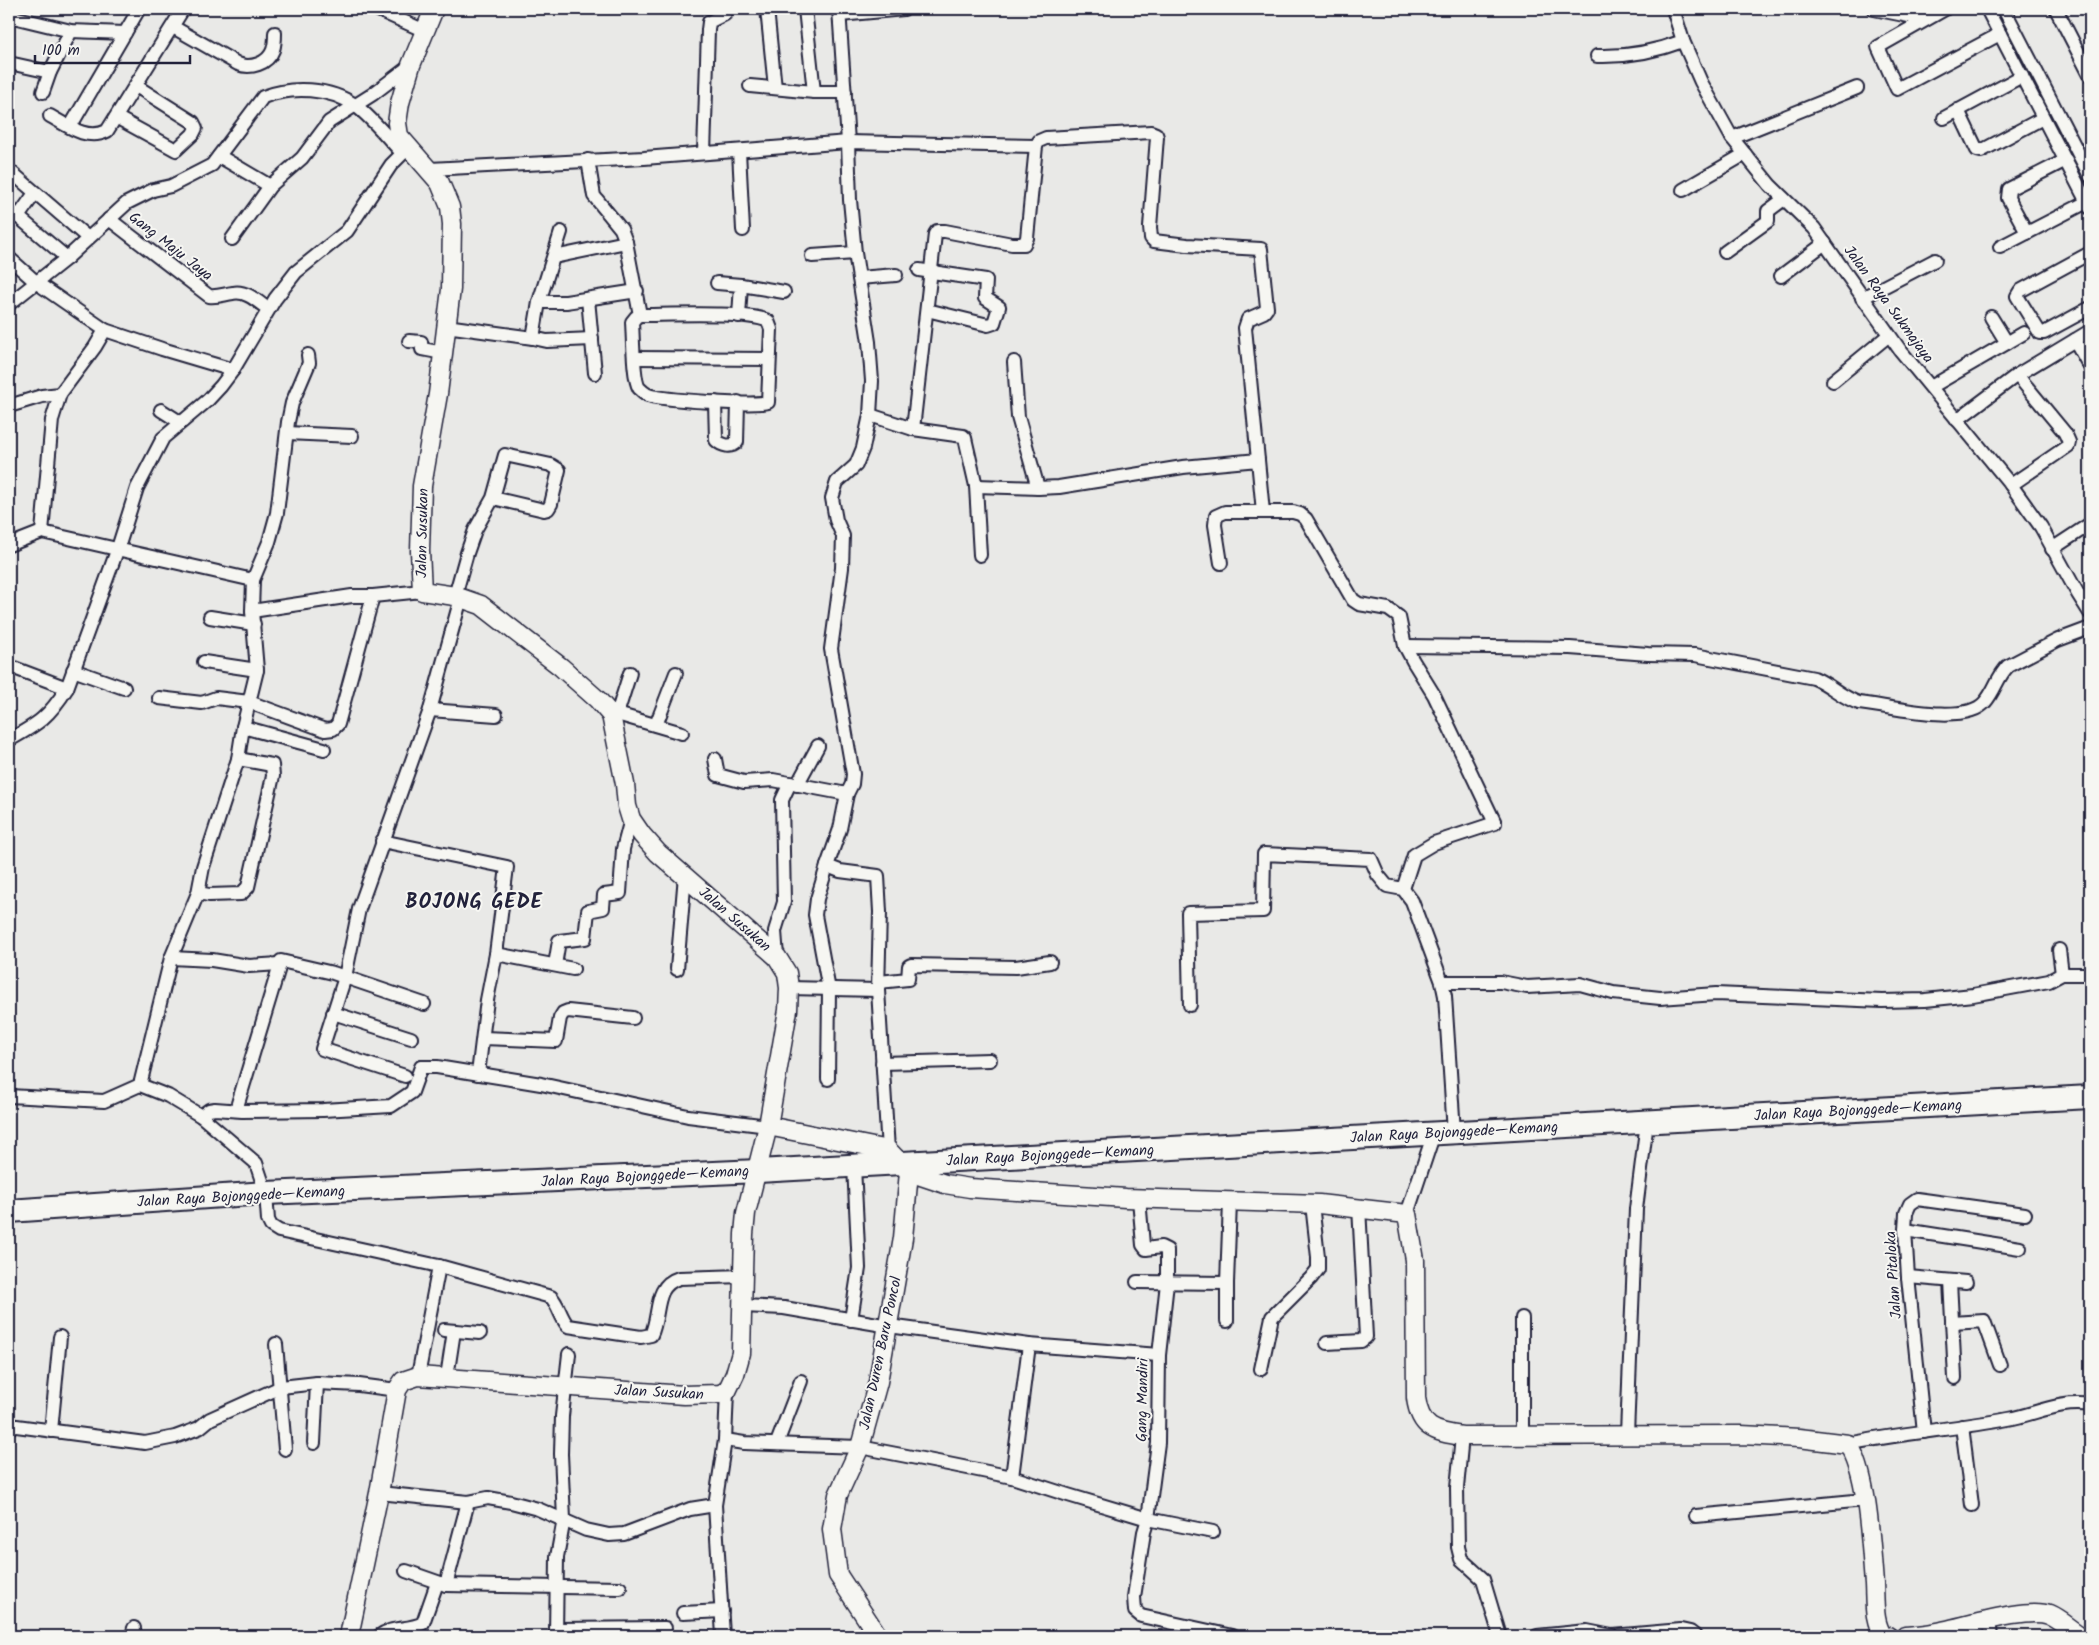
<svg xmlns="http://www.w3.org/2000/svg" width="2099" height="1645" font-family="Kalam,sans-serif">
  <rect width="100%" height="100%" fill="#e9e9e7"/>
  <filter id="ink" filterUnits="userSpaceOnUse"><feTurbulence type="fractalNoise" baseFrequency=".02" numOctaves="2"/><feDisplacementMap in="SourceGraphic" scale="10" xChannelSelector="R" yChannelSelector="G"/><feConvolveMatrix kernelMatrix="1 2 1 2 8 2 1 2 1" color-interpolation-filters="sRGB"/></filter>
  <g filter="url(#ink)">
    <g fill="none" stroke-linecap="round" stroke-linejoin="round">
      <g stroke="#22223b" stroke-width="16">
        <g id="street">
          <polyline points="376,9 425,31"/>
          <polyline points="767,9 775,88"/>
          <polyline points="805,9 814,92"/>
          <polyline points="839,9 848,142 850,200 855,253 869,342 872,381 870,415 863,448 856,465 837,482 832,498 836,520 843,536 842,568 831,649 853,774 852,784 847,794 840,829 827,866 840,871 878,876 880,912 878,990 888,1150"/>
          <polyline points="1673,9 1683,41 1701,82 1732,138 1770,185 1814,228 1900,350 2011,485 2041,527 2078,594 2090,613"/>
          <polyline points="1874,9 1924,19"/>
          <polyline points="1945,9 1878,47 1897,89 2000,34"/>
          <polyline points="1987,9 2090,208"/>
          <polyline points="2004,9 2090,176"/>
          <polyline points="2056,9 2090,75"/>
          <polyline points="840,15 904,9"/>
          <polyline points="9,16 71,31 125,33"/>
          <path d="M173 27 238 64C250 69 268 64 273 50 275 44 275 38 275 33"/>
          <path d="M1597 56C1628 57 1654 52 1683 41"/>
          <polyline points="9,63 50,72"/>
          <polyline points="750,86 814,92 845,92"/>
          <polyline points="43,92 50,72 71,31"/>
          <polyline points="1958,110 1977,150 1981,151 2043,118"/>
          <path d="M50 116C68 126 87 141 107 131L183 9"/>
          <polyline points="116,117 176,150 193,134 196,128 193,122 136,86"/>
          <polyline points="1944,118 2022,76"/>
          <polyline points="70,127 139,9"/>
          <polyline points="1732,138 1857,88"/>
          <polyline points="739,151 743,230"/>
          <polyline points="704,153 708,30 709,22 725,14 727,9"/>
          <polyline points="219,156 270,186"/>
          <polyline points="588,160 594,196 621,229 626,242 640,315"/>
          <polyline points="430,169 644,158 848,142 1036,146"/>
          <polyline points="9,170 88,238"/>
          <polyline points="1683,190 1745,154"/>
          <polyline points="9,209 67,258"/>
          <polyline points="18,217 35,193"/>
          <path d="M109 219 209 296C219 297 224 294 233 293 246 290 258 302 268 309"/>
          <polyline points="561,232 539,302 533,338 547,341 592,339"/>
          <polyline points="2027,233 2008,198 2009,189 2066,160"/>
          <polyline points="232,239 270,186 302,158 329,122 373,94 411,65"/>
          <polyline points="2000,247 2087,202"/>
          <polyline points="1725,252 1768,221 1768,211 1784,199"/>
          <polyline points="2090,253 2020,291 2017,296 2040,333 2044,333 2090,308"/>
          <polyline points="812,256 855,253"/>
          <polyline points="554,257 626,242"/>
          <polyline points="9,258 37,283 105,330 162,349 233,370"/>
          <polyline points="919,270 986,280 985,298 999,307 994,323 988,325 927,310"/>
          <polyline points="1781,276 1825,243"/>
          <polyline points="859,278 896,275"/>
          <polyline points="717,283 741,285 739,316"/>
          <polyline points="741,285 784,292"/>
          <polyline points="1862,298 1935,260"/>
          <polyline points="588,299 595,373"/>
          <polyline points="539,302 566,302 637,291"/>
          <path d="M9 304 67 258 127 203 153 190 171 186 212 165 263 97C291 86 330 87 356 106 371 117 389 139 402 153"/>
          <path d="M640 315C668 315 747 311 768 321L771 329 768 402C755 406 662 400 648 395 646 394 641 390 639 388 633 379 633 335 632 322L636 317Z"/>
          <polyline points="1991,317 2007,343"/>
          <polyline points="446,326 533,338"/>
          <polyline points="2075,340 2090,367"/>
          <polyline points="409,341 421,342 422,349 443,353"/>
          <polyline points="635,358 769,359"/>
          <polyline points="1833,381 1889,335"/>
          <polyline points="1931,387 2024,333"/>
          <path d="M715 402 716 440C722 446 731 448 737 442L738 402"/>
          <polyline points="9,406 42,396 60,394"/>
          <polyline points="161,410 180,422"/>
          <polyline points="870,415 913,429 963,436 965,438 976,486 980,555"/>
          <polyline points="1957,420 2017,375 2090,331"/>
          <polyline points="913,429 935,234 937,231 945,231 1012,244 1024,244 1027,238 1036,146 1039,141 1046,138 1151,132 1156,134 1157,137 1150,227 1151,238 1154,241 1187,245 1261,249 1267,308 1264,312 1248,319 1245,328 1258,460"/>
          <polyline points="287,433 352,436"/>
          <polyline points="2011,485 2068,446 2069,442 2065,433 2017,375"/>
          <polyline points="976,486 1038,488 1018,417 1014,362"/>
          <polyline points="1038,488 1059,487 1183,467 1258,460 1263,512 1293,512 1300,514 1306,519 1353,600 1359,604 1388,609 1399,617 1405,646 1413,661 1434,695 1495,823 1434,843 1414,855 1403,889"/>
          <polyline points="42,532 52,420 60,394 95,347 105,330"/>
          <polyline points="9,545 42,532 253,580"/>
          <polyline points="2052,549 2090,524"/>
          <polyline points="1221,563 1215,525 1216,516 1225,512 1263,512"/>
          <polyline points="455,596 467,553 475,530 493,498 505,455 551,465 559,470 551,504 548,509 544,510 493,498"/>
          <polyline points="252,611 352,596 373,596 422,591"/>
          <polyline points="210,617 254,624"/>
          <path d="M1405 646 1570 648 1648 654 1695 655 1814 678C1831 685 1842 698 1859 703 1889 706 1965 726 1985 702 1995 691 1997 677 2008 666L2058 640 2090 628"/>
          <polyline points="204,662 257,670"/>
          <polyline points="9,666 67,688"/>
          <polyline points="73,670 124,688"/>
          <polyline points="159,698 202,703 216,698 249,702 325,730 333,729 338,724 373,596"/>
          <polyline points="430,710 496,715"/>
          <polyline points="617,714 630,673"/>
          <polyline points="611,715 617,714 682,733"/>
          <polyline points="656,725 676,673"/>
          <polyline points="243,727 324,749"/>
          <path d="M9 740C38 724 49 717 67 688L118 548 137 488 163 438 208 400 221 386 233 370 275 299 296 272 347 231 391 165 409 147"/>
          <polyline points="715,759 718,775 744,782 773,780 847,794"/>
          <polyline points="797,785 818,746"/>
          <polyline points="382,841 507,867 496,954 487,1000 478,1074"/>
          <polyline points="827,866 817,899 815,915 829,990 828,1079"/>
          <polyline points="198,893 209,895 241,894 248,887 273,776 272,765 238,759"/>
          <polyline points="2059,950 2062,974"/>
          <polyline points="496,954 573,969"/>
          <polyline points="777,957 775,931 784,902 782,800 790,783"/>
          <polyline points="171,958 212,960 249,966 279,964"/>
          <polyline points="555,965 559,941 585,938 588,911 603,908 604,895 620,893 623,849 631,819"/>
          <polyline points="677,969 685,875"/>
          <polyline points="879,982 908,979 909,966 911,965 1016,967 1050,962"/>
          <polyline points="1442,982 1501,982 1527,987 1580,984 1613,993 1660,998 1716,994 1882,1001 1925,1000 1973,995 2049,981 2062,974 2090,974"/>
          <polyline points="789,988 878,990"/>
          <polyline points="1190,1005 1188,913 1263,911 1264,854 1371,859 1378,875 1387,886 1403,889 1412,901 1442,982 1445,996 1454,1132"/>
          <polyline points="333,1013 411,1038"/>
          <polyline points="483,1038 556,1041 560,1018 563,1013 568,1011 633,1018"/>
          <polyline points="882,1063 990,1060"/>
          <polyline points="405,1076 322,1049 345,977 359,909 430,710 461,598"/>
          <polyline points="140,1085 171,958 198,893 203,867 238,759 243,727 257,670 252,611 253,580 269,542 277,513 288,422 292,403 309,363 308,355"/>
          <path d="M9 1096 104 1101 140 1085 168 1096 201 1116 256 1163 266 1193 268 1220 271 1226 279 1231 439 1266 551 1297C559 1305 560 1317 568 1326L641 1337 651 1335C661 1314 653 1286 679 1278L743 1276"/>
          <polyline points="236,1110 281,961 333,973 424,1004"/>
          <polyline points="201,1116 209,1110 215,1109 242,1111 323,1110 391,1106 412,1092 421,1067 437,1067 541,1084 688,1116 768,1126"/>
          <polyline points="1139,1199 1143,1245 1146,1249 1161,1247 1167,1250 1167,1283 1159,1355 1158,1443 1148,1519 1144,1532 1134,1597 1135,1611 1141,1616 1232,1636"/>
          <polyline points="1407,1214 1434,1133"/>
          <polyline points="1905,1230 2020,1248"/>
          <polyline points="1908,1277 1966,1282"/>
          <polyline points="1950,1281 1955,1378"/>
          <polyline points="1137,1282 1227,1283 1230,1202"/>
          <polyline points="1227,1283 1227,1321"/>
          <polyline points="743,1306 784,1308 889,1326 1029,1345"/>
          <polyline points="851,1320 859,1268 854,1166"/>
          <polyline points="1952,1323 1984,1321 2000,1365"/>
          <polyline points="444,1330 480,1333"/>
          <polyline points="1327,1343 1361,1341 1366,1337 1359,1207"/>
          <polyline points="276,1344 285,1449"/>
          <polyline points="1261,1369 1272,1317 1311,1278 1318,1269 1318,1257 1312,1204"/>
          <polyline points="418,1376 439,1266"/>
          <polyline points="447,1377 454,1331"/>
          <polyline points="9,1425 145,1443 175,1437 199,1428 210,1419 281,1387 317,1383 359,1385 397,1390"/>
          <polyline points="1962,1426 1972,1505"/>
          <polyline points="51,1431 60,1337"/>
          <polyline points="1924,1432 1908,1277 1905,1230 1906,1213 1910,1204 1917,1199 2025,1214"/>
          <polyline points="1627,1434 1636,1209 1647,1122"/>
          <polyline points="1522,1435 1522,1318"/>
          <polyline points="1462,1436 1457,1488 1458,1547 1461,1559 1483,1579 1500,1636"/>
          <polyline points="725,1440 744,1443 860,1447 948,1464 1012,1477 1068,1495 1148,1519 1213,1532"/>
          <polyline points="314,1443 317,1383"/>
          <polyline points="777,1443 801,1381"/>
          <path d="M1848 1444C1901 1433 1955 1429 2008 1419 2036 1414 2061 1400 2090 1405"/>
          <polyline points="1012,1477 1029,1345 1159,1355"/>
          <polyline points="379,1493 468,1502 488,1498 511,1502 538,1509 586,1530 609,1535 624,1534 690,1509 715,1505"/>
          <polyline points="1696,1516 1865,1500"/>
          <polyline points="406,1571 446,1585 620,1588"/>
          <polyline points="446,1585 468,1502"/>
          <polyline points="683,1613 722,1611"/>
          <polyline points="1989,1621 1991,1636"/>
          <polyline points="556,1629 665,1628"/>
          <polyline points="132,1636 134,1628"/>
          <path d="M379 1636C392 1626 409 1631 423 1623L437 1583"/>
          <polyline points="556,1636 557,1557 564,1519 561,1454 562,1416 569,1354"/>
          <polyline points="723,1636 715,1505 725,1440 727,1391"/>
          <polyline points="1537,1636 1587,1631 1612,1636 1681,1630 1690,1632 1695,1636"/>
        </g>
      </g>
      <g stroke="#22223b" stroke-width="21">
        <g id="secondary">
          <path d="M768 1126 888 1150 909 1172 945 1184 970 1188 1126 1198 1319 1204 1407 1214 1415 1260 1416 1398C1420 1428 1434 1432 1462 1436L1741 1435 1799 1438 1848 1444C1868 1472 1871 1548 1874 1584 1875 1601 1873 1623 1884 1636H1888"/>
          <polyline points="349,1636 379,1493 397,1390 403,1381 418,1376 684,1395 720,1394 727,1391 735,1374 741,1353 744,1234 746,1213 768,1126 788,1010 789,988 787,973 777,957 658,853 642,835 631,819 627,806 625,784 611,715 598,700 561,667 481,605 455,596 422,591 420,551 422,486 438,394 451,289 452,224 450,207 440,183 399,136 397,123 400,103 411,65 434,9"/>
          <polyline points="878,1636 838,1575 832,1529 838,1495 860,1447 878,1382 903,1238 909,1172"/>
          <path d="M1905 1636C1914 1635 1923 1635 1932 1633 1958 1629 2026 1606 2049 1615 2061 1620 2070 1630 2081 1636"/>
        </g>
      </g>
      <g stroke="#22223b" stroke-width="26">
        <polyline id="highway" points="9,1211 266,1193 758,1171 2090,1097"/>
      </g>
      <use href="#street" stroke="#f6f6f2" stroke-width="12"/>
      <use href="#secondary" stroke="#f6f6f2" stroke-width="18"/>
      <use href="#highway" stroke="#f6f6f2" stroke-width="22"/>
    </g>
  </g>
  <g text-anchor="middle" stroke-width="4" stroke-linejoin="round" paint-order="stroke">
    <g font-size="15" fill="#22223b" stroke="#f6f6f2">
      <text transform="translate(171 246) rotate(38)" y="5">Gang Maju Jaya</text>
      <text transform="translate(1889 304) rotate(54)" y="5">Jalan Raya Sukmajaya</text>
      <text transform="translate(422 533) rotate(-89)" y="5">Jalan Susukan</text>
      <text transform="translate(735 919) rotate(41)" y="5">Jalan Susukan</text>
      <text transform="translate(1858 1110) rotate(-3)" y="5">Jalan Raya Bojonggede—Kemang</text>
      <text transform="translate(1454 1132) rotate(-3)" y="5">Jalan Raya Bojonggede—Kemang</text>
      <text transform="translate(1050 1155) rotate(-3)" y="5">Jalan Raya Bojonggede—Kemang</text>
      <text transform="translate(645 1176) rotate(-3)" y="5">Jalan Raya Bojonggede—Kemang</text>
      <text transform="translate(241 1196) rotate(-3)" y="5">Jalan Raya Bojonggede—Kemang</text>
      <text transform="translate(1893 1275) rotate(-94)" y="5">Jalan Pitaloka</text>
      <text transform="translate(880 1353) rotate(-78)" y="5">Jalan Duren Baru Poncol</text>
      <text transform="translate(659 1392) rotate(3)" y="5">Jalan Susukan</text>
      <text transform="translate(1142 1400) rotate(-89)" y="5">Gang Mandiri</text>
    </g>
    <g font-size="20" font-weight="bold" letter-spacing="1" fill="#22223b" stroke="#f6f6f2">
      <text x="474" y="908">BOJONG GEDE</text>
    </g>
  </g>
  <rect width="2099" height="1645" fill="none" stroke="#f6f6f2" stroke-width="30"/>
  <rect x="15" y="15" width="2069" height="1615" fill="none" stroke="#22223b" stroke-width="2" filter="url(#ink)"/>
  <path d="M35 55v8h155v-8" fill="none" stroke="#22223b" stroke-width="2.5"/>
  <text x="42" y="55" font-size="15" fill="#22223b" stroke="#f6f6f2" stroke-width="4" paint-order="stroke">100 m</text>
</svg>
